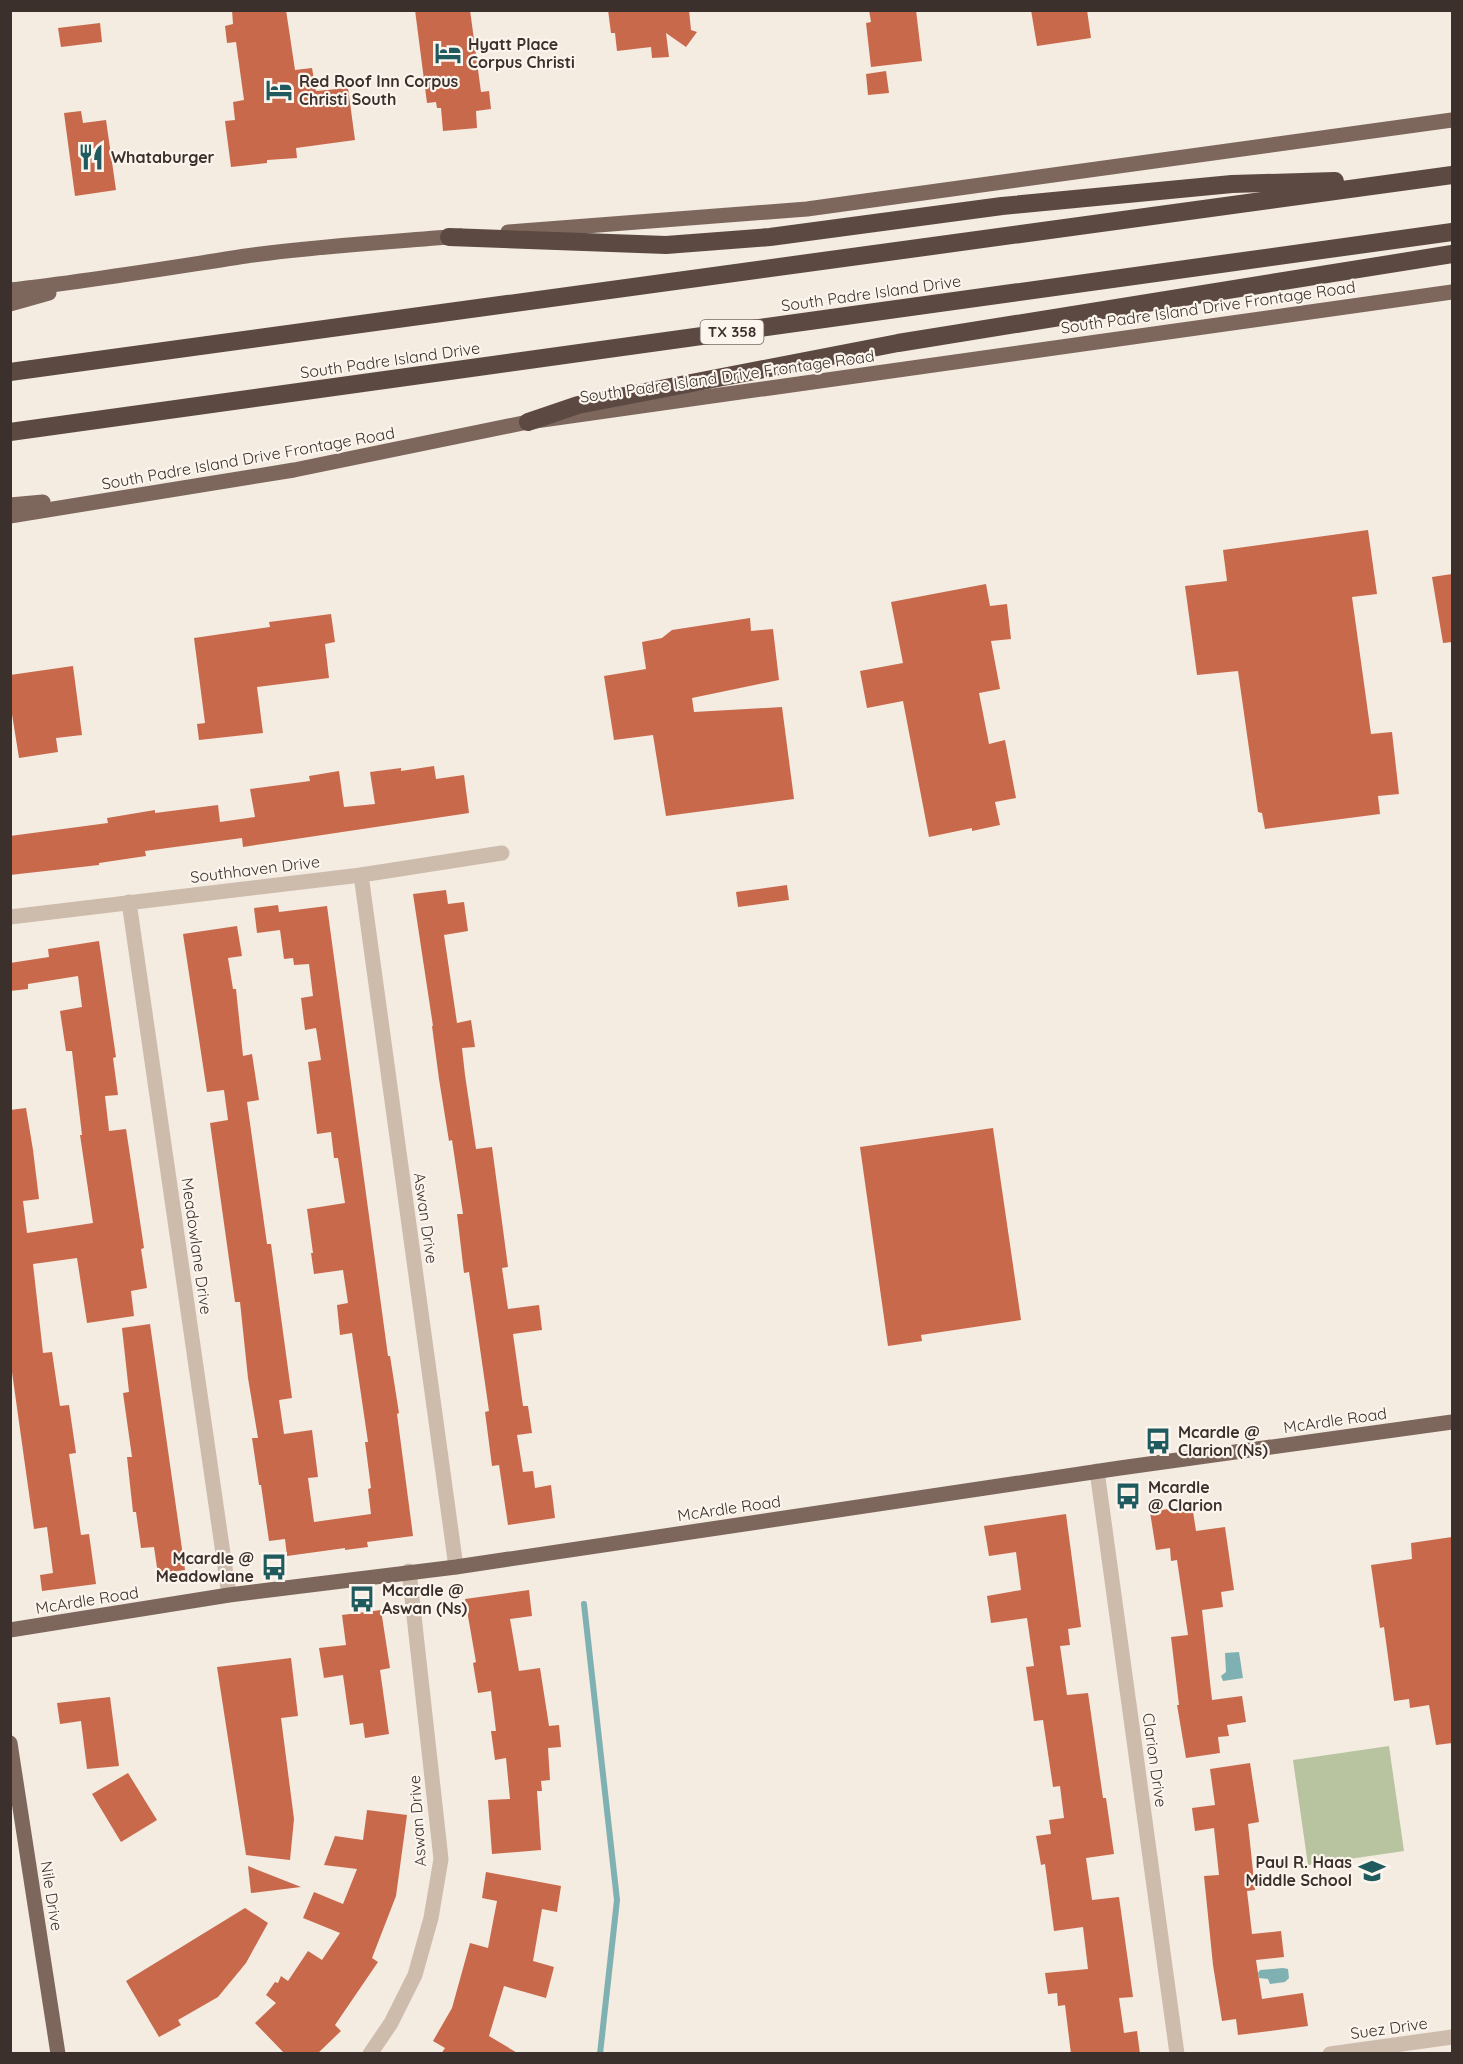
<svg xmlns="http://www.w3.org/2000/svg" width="1463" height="2064" font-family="Quicksand,sans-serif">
  <rect width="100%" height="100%" fill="#f4ebe1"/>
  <polygon fill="#b8c4a0" points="1389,1746 1404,1851 1308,1865 1293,1760"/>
  <g fill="#7fb0b2">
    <polygon points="1239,1652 1243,1678 1223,1681 1221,1676 1226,1672 1225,1653"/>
    <polygon points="1283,1968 1288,1969 1289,1978 1285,1982 1270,1984 1268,1979 1259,1978 1258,1973 1260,1970"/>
  </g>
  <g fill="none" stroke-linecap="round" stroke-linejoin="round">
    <polyline stroke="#7fb0b2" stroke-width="6" points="584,1604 617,1900 600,2054"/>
  </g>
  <g fill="#c8694b">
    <polygon points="232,10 286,10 295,70 312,68 316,91 348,88 355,140 296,148 297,158 267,160 267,163 231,167 225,121 235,120 233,102 244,100 236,42 227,43 225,26 233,24"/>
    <polygon points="415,10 470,10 481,92 489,91 491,109 476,111 477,128 443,131 441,108 437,108 436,102 427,103"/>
    <polygon points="608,10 689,10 691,30 697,32 686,47 666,33 669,57 652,58 651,47 617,51 615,33 611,33"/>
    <polygon points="869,10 916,10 922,61 871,67 866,23 871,22"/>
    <polygon points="1031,10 1087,10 1091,38 1037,46"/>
    <polygon points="100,23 102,42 61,47 58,28"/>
    <polygon points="886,71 889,93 868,95 866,74"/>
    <polygon points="81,111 83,123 106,120 116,190 75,196 64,113"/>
    <polygon points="1368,530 1377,594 1352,597 1371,734 1392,732 1399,794 1378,796 1380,814 1265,829 1262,813 1258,812 1238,671 1197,675 1185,586 1227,581 1223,550"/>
    <polygon points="1452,574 1452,642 1443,643 1432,577"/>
    <polygon points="986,584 990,606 1007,604 1011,639 991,641 1000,689 979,693 989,744 1005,740 1016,798 995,802 1000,825 972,831 972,828 929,837 903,701 867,708 860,671 903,663 891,602"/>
    <polygon points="331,614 335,642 325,644 329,678 257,687 263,733 199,740 197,724 205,723 194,638 270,627 269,622"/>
    <polygon points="750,618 751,631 773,629 779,680 692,698 694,712 782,707 794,799 666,816 653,735 614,740 604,676 646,669 642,642 662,638 672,630"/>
    <polygon points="73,666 82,735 56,738 58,752 19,758 10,702 10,675"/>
    <polygon points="434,766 436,779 464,775 469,813 243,847 242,838 145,851 146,856 99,863 99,865 10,875 10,836 108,823 107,818 155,810 155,813 218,805 220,822 255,817 250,789 310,781 309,776 339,771 344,807 375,804 370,772 401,768 401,771"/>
    <polygon points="787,885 789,900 738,907 736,892"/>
    <polygon points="446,890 448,904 464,902 468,931 444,935 457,1023 471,1020 475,1047 462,1048 465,1075 476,1149 492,1147 508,1267 502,1268 508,1309 539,1305 542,1330 513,1334 523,1406 528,1406 532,1433 517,1435 523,1472 533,1471 535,1488 551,1485 555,1518 508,1525 499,1465 492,1466 485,1412 489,1411 469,1272 464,1273 457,1214 463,1214 452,1140 449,1141 439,1079 432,1026 433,1026 413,894"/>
    <polygon points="278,905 279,912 327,906 388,1356 390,1356 399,1413 397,1414 413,1536 367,1542 368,1547 345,1550 345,1548 287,1556 285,1539 269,1541 261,1485 259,1485 252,1438 258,1438 248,1378 240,1302 235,1302 210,1123 228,1120 224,1090 207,1092 183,934 237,926 242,956 228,958 233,989 236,989 243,1056 252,1054 259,1100 247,1102 267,1244 271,1244 292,1398 279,1400 284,1434 312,1430 318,1477 308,1478 314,1522 371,1514 368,1489 371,1488 365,1442 368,1442 352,1333 340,1335 337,1305 348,1303 343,1270 314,1274 311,1253 313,1253 307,1209 345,1203 338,1158 334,1158 331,1132 317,1134 308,1062 321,1060 316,1028 305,1030 301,998 313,996 309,964 294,965 293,958 284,959 280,930 257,933 254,908"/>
    <polygon points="99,941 116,1057 113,1058 118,1095 105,1096 109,1131 126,1129 144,1248 141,1249 147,1288 131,1291 134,1316 87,1323 77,1258 33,1264 43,1353 52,1352 60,1406 69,1405 76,1453 69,1454 81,1535 89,1534 96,1584 42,1591 40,1575 53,1573 47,1527 34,1529 10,1358 10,1110 26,1108 33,1150 39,1199 23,1201 27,1233 93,1223 80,1135 82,1135 72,1051 66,1051 60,1011 82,1007 78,976 28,984 28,989 10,991 10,963 49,957 48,949"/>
    <polygon points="993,1128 1021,1320 921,1335 922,1341 888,1346 860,1147"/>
    <polygon points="150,1324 185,1570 158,1574 154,1547 141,1548 136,1512 133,1512 127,1457 132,1457 123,1393 129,1392 122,1328"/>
    <polygon points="1192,1505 1196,1531 1225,1527 1234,1590 1221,1592 1223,1607 1202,1610 1212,1700 1242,1696 1246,1722 1227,1725 1229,1736 1218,1737 1220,1753 1186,1758 1177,1705 1179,1705 1171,1637 1188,1635 1177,1560 1171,1561 1170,1548 1156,1550 1150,1512"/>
    <polygon points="1066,1514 1081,1627 1068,1629 1070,1645 1060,1646 1067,1695 1088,1693 1103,1798 1106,1798 1114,1854 1086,1858 1092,1900 1119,1897 1133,1997 1119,1998 1124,2033 1137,2031 1140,2054 1071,2054 1065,2005 1058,2006 1057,1993 1048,1994 1045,1973 1088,1969 1083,1927 1054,1931 1045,1864 1041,1865 1036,1836 1051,1834 1049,1820 1064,1818 1060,1786 1053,1787 1043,1720 1034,1721 1026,1667 1034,1666 1027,1618 991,1623 987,1596 1021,1590 1016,1552 989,1556 984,1526"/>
    <polygon points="1452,1537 1452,1743 1436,1745 1429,1705 1410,1708 1409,1699 1394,1701 1384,1627 1380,1628 1371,1565 1412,1559 1411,1543"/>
    <polygon points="529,1590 532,1616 510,1619 519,1671 540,1668 549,1726 559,1725 561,1747 548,1748 550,1780 541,1781 542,1791 537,1791 541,1850 492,1854 488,1800 510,1799 506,1758 495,1760 491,1731 496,1731 491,1691 478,1693 473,1663 476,1662 465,1599"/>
    <polygon points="381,1610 390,1668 380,1670 389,1734 365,1738 363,1723 350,1725 343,1675 324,1678 319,1648 346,1645 342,1615"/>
    <polygon points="291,1658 298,1716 281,1718 294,1819 290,1860 246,1855 217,1667"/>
    <polygon points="110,1697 119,1766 87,1769 81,1721 60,1724 57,1703"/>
    <polygon points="1250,1763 1259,1822 1248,1824 1255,1890 1247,1891 1252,1934 1281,1931 1284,1957 1256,1960 1262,1999 1303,1993 1308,2026 1238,2035 1236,2019 1222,2021 1213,1965 1204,1876 1219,1875 1214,1828 1195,1831 1192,1808 1215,1805 1210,1769"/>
    <polygon points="128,1773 157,1820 121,1842 92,1794"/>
    <polygon points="367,1810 407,1815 396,1896 372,1958 378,1962 335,2025 341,2031 317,2054 285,2054 255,2023 276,2003 266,1995 275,1982 278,1983 281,1976 288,1981 308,1951 322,1960 340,1933 303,1918 314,1892 343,1904 357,1869 324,1865 335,1836 363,1840"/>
    <polygon points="248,1866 301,1887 251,1893"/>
    <polygon points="486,1872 561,1886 557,1912 542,1909 533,1961 554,1967 546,1998 504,1986 489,2036 519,2054 441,2054 445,2048 433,2041 452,2008 470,1943 488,1948 497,1901 482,1898"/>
    <polygon points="245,1908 268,1923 246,1963 218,1997 178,2020 181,2025 159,2037 126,1981"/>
  </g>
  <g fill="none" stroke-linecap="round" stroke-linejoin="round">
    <g stroke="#cdbbac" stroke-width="15">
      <polyline points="361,875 456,1567"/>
      <polyline points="129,902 229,1595"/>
      <polyline points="10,917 361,875 502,853"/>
      <polyline points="1097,1471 1177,2054"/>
      <polyline points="370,2054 391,2023 415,1975 431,1918 441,1859 409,1571"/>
      <polyline points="1330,2054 1452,2037"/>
    </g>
    <g stroke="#7d675c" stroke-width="15">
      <polyline points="508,232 807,209 1452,120"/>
      <path d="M10 290C90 281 168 268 246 256 317 246 389 242 461 236"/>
      <polyline points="10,304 49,293"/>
      <polyline points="10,505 43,502"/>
      <polyline points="10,516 294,470 528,422 1452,292"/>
      <polyline points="10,1630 229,1595 456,1567 1120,1468 1452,1422"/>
      <polyline points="10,1743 58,2054"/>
    </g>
    <g stroke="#5c4a42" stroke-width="18">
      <polyline points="449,237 666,245 770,237 1002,206 1232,184 1335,181"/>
      <polyline points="10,372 1452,175"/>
      <polyline points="528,422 578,405 898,343 1452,254"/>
      <polyline points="10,432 1452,232"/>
    </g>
  </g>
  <defs>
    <g id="hotel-bare" transform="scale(2.07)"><path d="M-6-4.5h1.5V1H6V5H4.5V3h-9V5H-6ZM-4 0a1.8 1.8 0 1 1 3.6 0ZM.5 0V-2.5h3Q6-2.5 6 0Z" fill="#1f5a5e" stroke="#fbf5ee" stroke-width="2.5" paint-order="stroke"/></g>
    <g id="restaurant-bare" transform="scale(2.07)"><path d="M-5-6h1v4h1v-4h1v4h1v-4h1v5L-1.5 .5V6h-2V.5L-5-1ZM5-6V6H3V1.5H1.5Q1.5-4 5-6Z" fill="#1f5a5e" stroke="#fbf5ee" stroke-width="2.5" paint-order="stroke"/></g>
    <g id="bus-bare" transform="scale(2.07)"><path d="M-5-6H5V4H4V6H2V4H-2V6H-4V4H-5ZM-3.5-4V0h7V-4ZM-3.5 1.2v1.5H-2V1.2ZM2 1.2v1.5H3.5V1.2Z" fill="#1f5a5e" stroke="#fbf5ee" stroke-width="2.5" paint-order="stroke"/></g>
    <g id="school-bare" transform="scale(2.07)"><path d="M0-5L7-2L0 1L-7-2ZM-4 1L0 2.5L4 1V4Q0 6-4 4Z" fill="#1f5a5e" stroke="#fbf5ee" stroke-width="2.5" paint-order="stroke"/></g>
  </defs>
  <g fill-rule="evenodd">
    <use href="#hotel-bare" x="448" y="53"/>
    <use href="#hotel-bare" x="279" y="90"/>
    <use href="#restaurant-bare" x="91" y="157"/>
    <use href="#bus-bare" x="1158" y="1441"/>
    <use href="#bus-bare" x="1128" y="1496"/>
    <use href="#bus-bare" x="274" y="1567"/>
    <use href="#bus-bare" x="362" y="1599"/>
    <use href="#school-bare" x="1372" y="1871"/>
  </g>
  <g text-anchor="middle" stroke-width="4.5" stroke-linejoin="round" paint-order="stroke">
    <rect fill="#fbf5ee" stroke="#756b66" stroke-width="1.5" x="700.5" y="320" width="63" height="24" rx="4.5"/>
    <g font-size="15" font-weight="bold" fill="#3b302b">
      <text x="732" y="337">TX 358</text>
    </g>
    <g font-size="16" font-weight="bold" fill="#3b302b" stroke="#fbf5ee" text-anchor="start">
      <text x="468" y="50">Hyatt Place<tspan x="468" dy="18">Corpus Christi</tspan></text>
      <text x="299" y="87">Red Roof Inn Corpus<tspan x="299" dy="18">Christi South</tspan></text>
      <text x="111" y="163">Whataburger</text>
      <text x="1178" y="1438">Mcardle @<tspan x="1178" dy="18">Clarion (Ns)</tspan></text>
      <text x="1148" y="1493">Mcardle<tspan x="1148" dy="18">@ Clarion</tspan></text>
      <text x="254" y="1564" text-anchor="end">Mcardle @<tspan x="254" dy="18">Meadowlane</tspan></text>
      <text x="382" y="1596">Mcardle @<tspan x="382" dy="18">Aswan (Ns)</tspan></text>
      <text x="1352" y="1868" text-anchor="end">Paul R. Haas<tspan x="1352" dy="18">Middle School</tspan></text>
    </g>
    <g font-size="16" fill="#3b302b" stroke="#fbf5ee">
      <text transform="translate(871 293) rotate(-8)" y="6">South Padre Island Drive</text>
      <text transform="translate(1208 307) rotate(-8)" y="6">South Padre Island Drive Frontage Road</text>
      <text transform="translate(390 360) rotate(-8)" y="6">South Padre Island Drive</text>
      <text transform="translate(727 376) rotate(-8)" y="6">South Padre Island Drive Frontage Road</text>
      <text transform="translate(248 458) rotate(-10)" y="6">South Padre Island Drive Frontage Road</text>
      <text transform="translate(255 869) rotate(-7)" y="6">Southhaven Drive</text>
      <text transform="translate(426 1218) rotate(82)" y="6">Aswan Drive</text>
      <text transform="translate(197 1246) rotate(82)" y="6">Meadowlane Drive</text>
      <text transform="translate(1335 1420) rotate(-8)" y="6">McArdle Road</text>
      <text transform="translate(729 1508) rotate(-8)" y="6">McArdle Road</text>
      <text transform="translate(87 1600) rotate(-9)" y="6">McArdle Road</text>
      <text transform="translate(1155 1760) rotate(82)" y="6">Clarion Drive</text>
      <text transform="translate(417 1821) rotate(-94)" y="6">Aswan Drive</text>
      <text transform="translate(52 1896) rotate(81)" y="6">Nile Drive</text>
      <text transform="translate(1389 2028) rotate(-8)" y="6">Suez Drive</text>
    </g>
  </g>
  <rect width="1463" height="2064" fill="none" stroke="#3b302b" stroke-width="24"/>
</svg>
